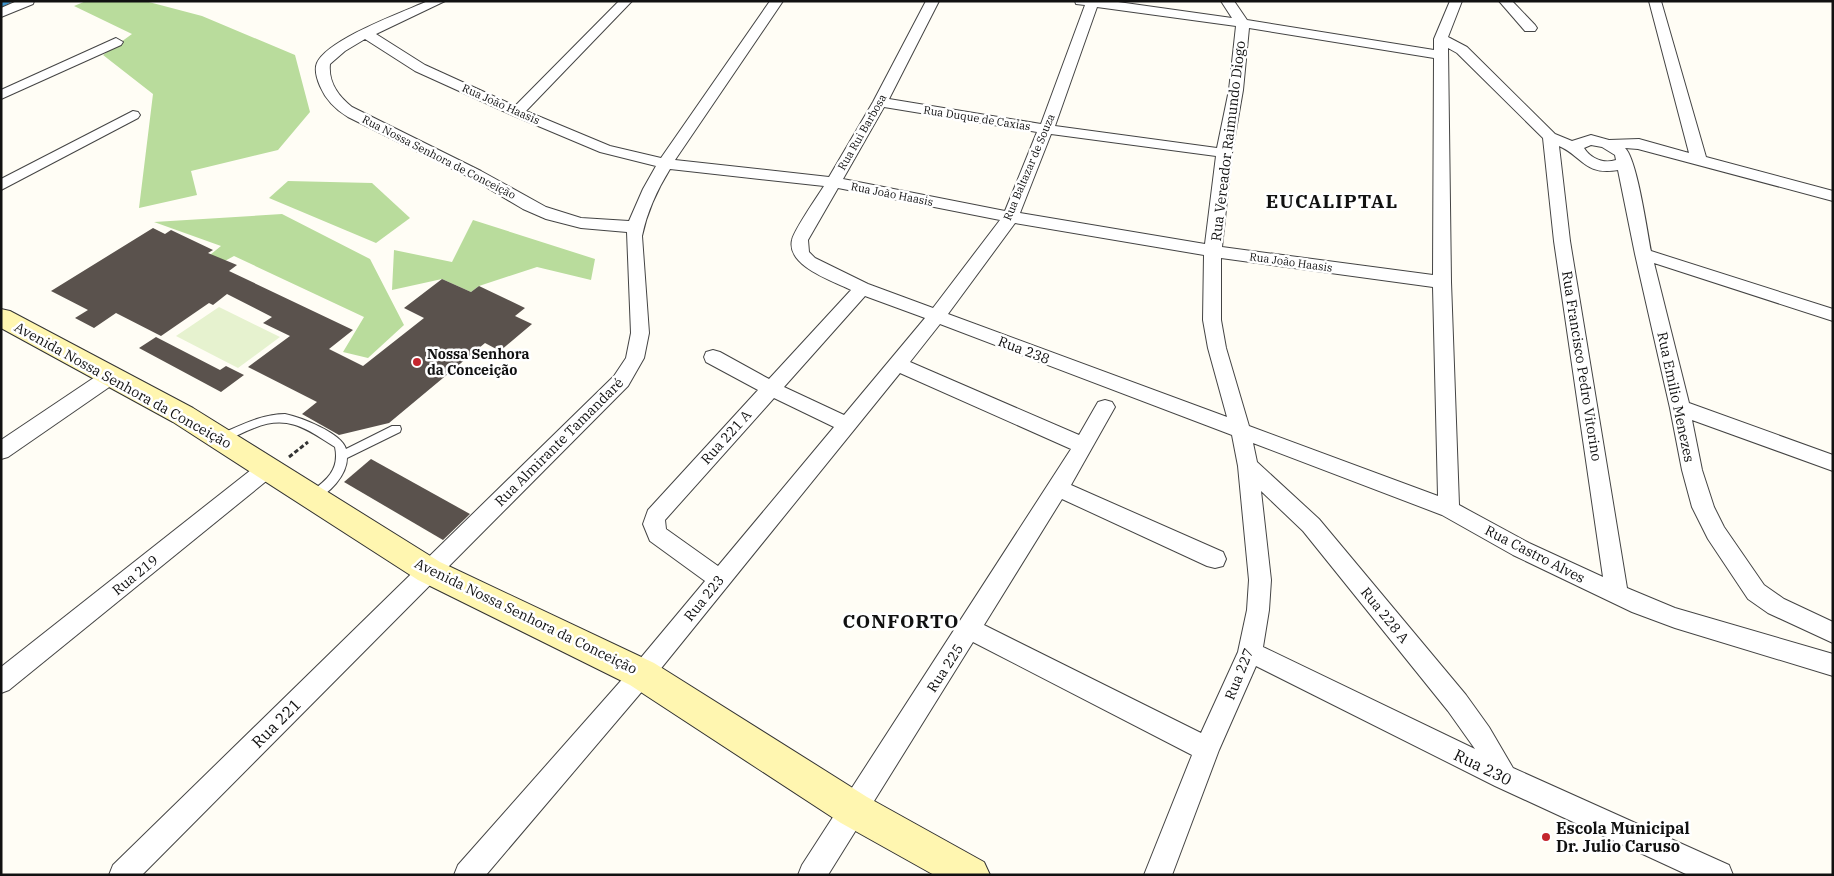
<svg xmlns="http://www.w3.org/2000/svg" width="1834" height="876" font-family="'IBM Plex Serif',serif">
  <rect width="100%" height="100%" fill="#fffdf5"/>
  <g fill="#b9dc9c">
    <polygon points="86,1 145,1 202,16 295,55 310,112 278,150 191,171 197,195 139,208 153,94 103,55 132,34 74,6"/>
    <polygon points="288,181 372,183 410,218 376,243 269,198"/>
    <polygon points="282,214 370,259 404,325 368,358 343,352 364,317 234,256 212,268 195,267 221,246 154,222"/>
    <polygon points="473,220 595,259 591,280 537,267 479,286 471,292 442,279 392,290 394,250 452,262"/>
  </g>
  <polygon fill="#e6f2cf" points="219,307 280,337 238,368 176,336"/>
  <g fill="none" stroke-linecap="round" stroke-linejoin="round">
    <polyline stroke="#3f96cf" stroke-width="4.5" points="1,5 9,1"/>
  </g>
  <g fill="#5a524d">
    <polygon points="153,228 165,234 171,230 213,250 208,253 237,265 229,271 353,330 329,349 363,366 424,318 404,308 442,279 471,292 479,286 525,308 515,316 532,324 500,351 485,343 389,423 339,435 302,414 317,402 248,367 290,336 263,323 272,317 227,294 213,305 209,303 161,336 116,313 94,328 75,318 88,310 51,291"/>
    <polygon points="156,337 220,370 226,366 244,375 221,392 139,348"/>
    <polygon points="371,459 470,514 443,540 344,482"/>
  </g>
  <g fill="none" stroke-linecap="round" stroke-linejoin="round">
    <g stroke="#444" stroke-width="2">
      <path id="lane" d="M285 414C300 417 342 433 346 449L392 426H400L401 429 400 432 347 458C347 475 329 495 313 500L309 499 308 496 309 493C326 481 340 470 335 447 307 429 288 414 254 428 243 432 233 438 222 442L218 441 217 438 218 435C240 426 261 414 285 414Z"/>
    </g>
    <g stroke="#444" stroke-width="2">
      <g id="street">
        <polygon points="17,1 34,1 33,4 1,17 1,8"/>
        <path d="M428 1H445L376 34 425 65 515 106 619 1H632L526 111 610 146 661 158 770 1H783L675 160 829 177 873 102 926 1H939L889 99 1041 124 1085 5 1076 4 1075 1H1111L1232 18 1221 1H1234L1247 20 1434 50V39L1450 1H1462L1448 37 1467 47 1555 134 1572 141 1591 135 1609 140 1639 139 1689 153 1649 1H1661L1706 157 1833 191V201L1638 149 1625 148C1637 159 1647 231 1651 251L1833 309V321L1654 263 1689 403 1833 455V471L1692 420 1702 470 1714 507 1724 527 1764 585 1784 599 1833 622V643L1768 613 1748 599 1708 539 1692 507 1682 470 1670 408 1635 254 1618 170C1585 176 1582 156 1559 146L1570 241 1627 588 1675 608 1833 654V676L1675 628 1632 612 1513 555 1442 515 1253 443 1257 462 1319 519 1466 695 1489 727 1513 768 1729 865 1733 875H1688L1495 786 1256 666 1219 750 1172 875H1144L1192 755 973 642 828 875H798L802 865 1071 449 900 373 650 682 486 875H454L458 865 634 666 705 581 650 541 643 524 648 510 758 390 706 362 704 357 706 352 713 350 720 352 769 379 851 290C833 281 786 266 792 240 794 230 817 197 824 186L670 169C657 190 647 212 642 236L649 333 644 358 628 386 142 875H109L113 865 614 376 626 358 631 333 627 232 581 228 546 219 523 209 469 177 348 117C335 109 326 100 320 86 317 79 314 70 317 63 328 39 403 12 428 1ZM1097 7 1236 26 1229 90 1217 148 1055 126ZM1249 28 1434 58 1433 275 1222 247 1232 153 1243 90ZM365 39 415 71 512 115 600 152 656 166 643 189 629 221 581 218 546 207 481 171 352 107C339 97 328 82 330 64L345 51ZM1448 48 1457 53 1543 138 1554 241 1603 577 1529 543 1459 505 1451 282ZM884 107 1037 132 1005 211 843 179ZM1051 134 1216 156 1205 244 1020 213ZM1591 145 1602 147 1615 155 1616 160C1604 164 1591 159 1584 148ZM838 188 1000 220 933 308 868 284 815 258 809 252 808 240ZM1015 223 1204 255 1203 320 1208 348 1227 417 948 314ZM1221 258 1433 287 1438 496 1249 426 1226 348 1221 320ZM865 296 925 318 844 415 784 387ZM940 324 1232 435 1238 466 1249 580 1247 610 1238 652 1201 733 984 625 1062 499 1207 566 1215 568 1223 566 1226 559 1223 552 1071 485 1115 407 1112 402 1105 400 1098 402 1079 435 910 362ZM774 398 834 427 718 566 666 529 665 520ZM1261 491 1303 531 1448 711 1475 749 1263 647 1269 610 1271 580Z"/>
        <polygon points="1499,1 1512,1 1535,25 1537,28 1535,31 1525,31"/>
        <polygon points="116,38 123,42 121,45 1,99 1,90"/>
        <polygon points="133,111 138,112 140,115 138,118 1,190 1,179"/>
        <polygon points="111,369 118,371 120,376 118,381 8,457 1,459 1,440 104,371"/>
        <polygon points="268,460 275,462 278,468 275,474 9,690 1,693 1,667 261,462"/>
      </g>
    </g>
    <g stroke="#333" stroke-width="2">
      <polygon id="secondary" points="1,309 10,311 193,408 440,562 654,663 867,797 984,862 990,875 934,875 841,823 630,685 418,580 173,422 1,328"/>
    </g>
    <polyline stroke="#333" stroke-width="3" stroke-dasharray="4.5 2.5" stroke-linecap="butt" points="289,457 308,442"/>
    <use href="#lane" fill="#fff" fill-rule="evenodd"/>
    <use href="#street" fill="#fff" fill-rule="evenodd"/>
    <use href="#secondary" fill="#fff6b0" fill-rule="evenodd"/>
  </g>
  <g fill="#c4262e" stroke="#fff" stroke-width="2">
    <circle cx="417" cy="362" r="5"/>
    <circle cx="1546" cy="837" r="5"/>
  </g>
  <g text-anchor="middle" stroke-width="5" stroke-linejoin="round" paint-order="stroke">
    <g font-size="11" fill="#111" stroke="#fff">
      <text transform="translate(501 104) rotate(24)" y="4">Rua João Haasis</text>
      <text transform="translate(977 118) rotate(9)" y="4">Rua Duque de Caxias</text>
      <text transform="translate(862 132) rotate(-60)" y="4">Rua Rui Barbosa</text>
      <text transform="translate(439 157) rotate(27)" y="4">Rua Nossa Senhora de Conceição</text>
      <text transform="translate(1029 167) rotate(-67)" y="4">Rua Baltazar de Souza</text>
      <text transform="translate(892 194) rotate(11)" y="4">Rua João Haasis</text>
      <text transform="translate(1291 262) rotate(8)" y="4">Rua João Haasis</text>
    </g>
    <g font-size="14" fill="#111" stroke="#fff">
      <text transform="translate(1228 141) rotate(-83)" y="5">Rua Vereador Raimundo Diogo</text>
      <text transform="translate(1024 350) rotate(21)" y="5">Rua 238</text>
      <text transform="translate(1582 366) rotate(81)" y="5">Rua Francisco Pedro Vitorino</text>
      <text transform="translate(123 385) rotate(29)" y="5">Avenida Nossa Senhora da Conceição</text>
      <text transform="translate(1676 397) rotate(78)" y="5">Rua Emilio Menezes</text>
      <text transform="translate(726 437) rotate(-48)" y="5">Rua 221 A</text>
      <text transform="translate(559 442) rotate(-45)" y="5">Rua Almirante Tamandaré</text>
      <text transform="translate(1535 554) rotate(27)" y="5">Rua Castro Alves</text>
      <text transform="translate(135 575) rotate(-39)" y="5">Rua 219</text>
      <text transform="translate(704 598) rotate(-51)" y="5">Rua 223</text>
      <text transform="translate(1385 615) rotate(51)" y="5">Rua 228 A</text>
      <text transform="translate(526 616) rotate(26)" y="5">Avenida Nossa Senhora da Conceição</text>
      <text transform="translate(945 668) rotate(-57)" y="5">Rua 225</text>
      <text transform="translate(1239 674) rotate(-68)" y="5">Rua 227</text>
    </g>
    <g font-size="14" font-weight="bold" fill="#111" stroke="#fff" text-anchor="start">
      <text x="427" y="359">Nossa Senhora<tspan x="427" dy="16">da Conceição</tspan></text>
    </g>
    <g font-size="16" fill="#111" stroke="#fff">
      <text transform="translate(276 723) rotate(-45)" y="6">Rua 221</text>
      <text transform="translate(1483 767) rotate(26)" y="6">Rua 230</text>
    </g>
    <g font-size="16" font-weight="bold" fill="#111" stroke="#fff" text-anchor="start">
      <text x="1556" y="834">Escola Municipal<tspan x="1556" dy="18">Dr. Julio Caruso</tspan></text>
    </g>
    <g font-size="19" font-weight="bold" letter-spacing="1" fill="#111" stroke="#fff">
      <text x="1332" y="208">EUCALIPTAL</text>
      <text x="901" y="628">CONFORTO</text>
    </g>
  </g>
  <rect width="1834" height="876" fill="none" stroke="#111111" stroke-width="5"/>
</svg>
